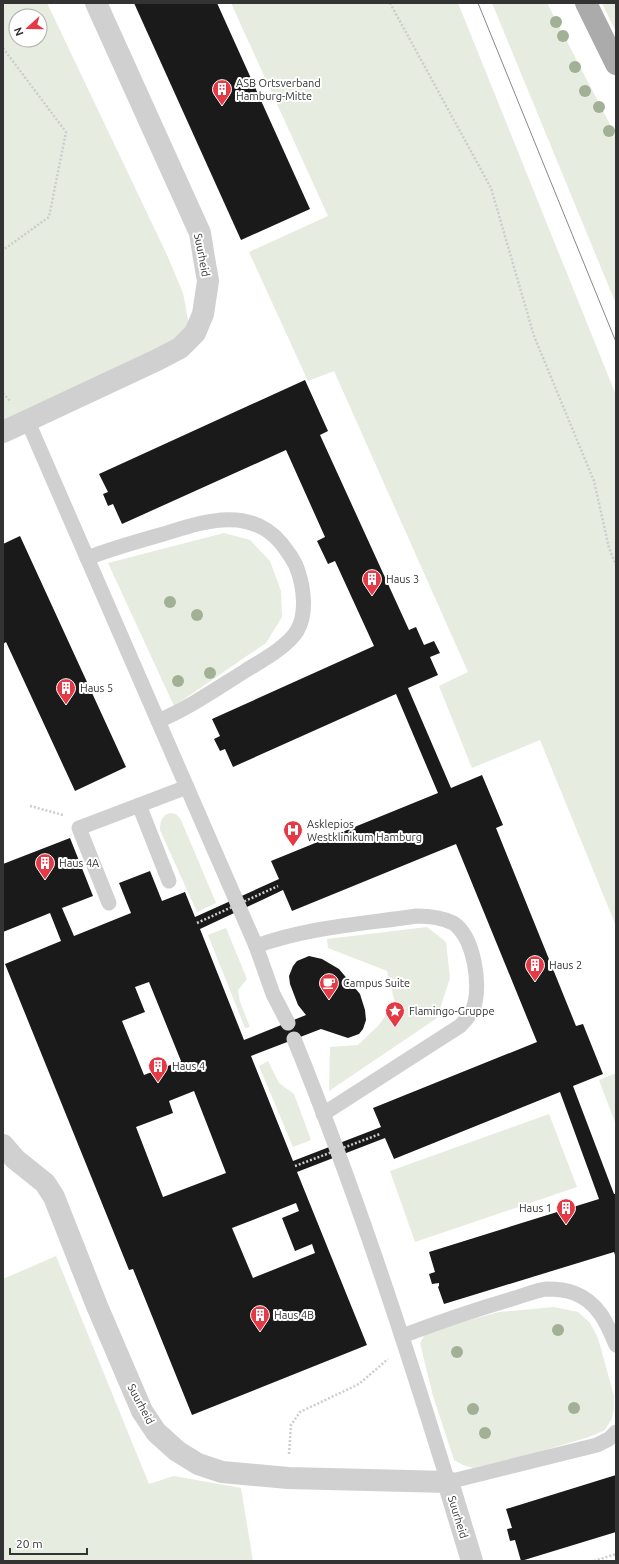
<svg xmlns="http://www.w3.org/2000/svg" width="619" height="1564" font-family="Ubuntu,sans-serif">
  <rect width="100%" height="100%" fill="#fff"/>
  <g fill="#e6ecdf" fill-rule="evenodd">
    <path d="M3 3H47L167 255 183 293 190 330 152 352 3 422ZM16 16H40V40H16Z"/>
    <polygon points="231,3 458,3 616,395 616,926 540,740 472,768 439,686 468,672 334,371 308,381 249,252 328,216"/>
    <polygon points="492,3 547,3 616,136 616,304"/>
    <polygon points="602,3 616,3 616,32"/>
    <polygon points="224,533 250,540 270,561 281,591 282,617 266,643 174,706 108,563"/>
    <path d="M170 813 176 814 181 820 216 903 197 912 160 830C160 822 161 816 170 813Z"/>
    <polygon points="427,927 446,942 450,978 437,1018 329,1091 330,1047 358,1045 378,1026 395,1003 387,971 328,948 327,939"/>
    <polygon points="226,928 247,979 238,990 240,1002 250,1027 245,1028 208,935"/>
    <polygon points="268,1061 279,1083 294,1094 311,1140 293,1147 259,1066"/>
    <polygon points="616,1073 616,1125 599,1080"/>
    <polygon points="549,1114 577,1187 415,1242 390,1171"/>
    <polygon points="56,1256 149,1484 174,1476 241,1488 253,1561 3,1561 3,1279"/>
    <polygon points="554,1307 578,1312 590,1323 598,1338 614,1396 614,1408 612,1418 605,1430 589,1437 525,1456 473,1468 463,1465 454,1460 433,1396 420,1343 425,1334 455,1324 499,1312"/>
  </g>
  <g fill="#1a1a1a" fill-rule="evenodd">
    <polygon points="134,3 217,3 310,209 241,240"/>
    <path d="M305 380 328 431 320 435 409 630 416 627 424 645 434 641 440 653 430 657 438 675 408 688 451 788 482 775 503 825 496 828 576 1026 583 1024 603 1074 573 1086 614 1194H616V1258L614 1252 444 1304 438 1287 439 1286V1283L432 1284 429 1274 435 1272 429 1252 599 1199 560 1092 394 1159 385 1138 297 1172 367 1345 192 1415 133 1269 129 1270 5 964 61 941 50 913 3 932V864L70 838 93 896 62 908 74 936 131 913 119 883 150 871 162 901 185 892 195 917 279 879 271 861 438 793 396 694 233 767 225 749 220 751 214 739 220 736 212 719 374 646 335 561 328 564 317 541 325 537 286 450 122 524 113 504 108 506 103 494 108 492 99 474ZM456 844 537 1042 373 1108 381 1127 293 1161 251 1056 321 1029 348 1038 359 1034 363 1029 366 1020 365 1010 360 994 339 969 322 959 309 956 297 961 293 966 289 976 290 984 298 1005 306 1015 244 1040 200 929 283 890 292 911ZM149 982 181 1061 144 1075 122 1021 145 1012 135 987ZM194 1091 226 1173 163 1197 136 1127 173 1113 169 1101ZM296 1203 299 1211 282 1218 295 1251 312 1244 315 1253 253 1278 232 1228Z"/>
    <polygon points="20,536 126,767 75,791 6,642 3,644 3,544"/>
    <polygon points="616,1475 616,1532 521,1561 515,1540 510,1541 507,1529 512,1528 506,1509"/>
  </g>
  <g fill="none" stroke-linecap="round" stroke-linejoin="round">
    <g stroke="#cdcdcd" stroke-width="2.5" stroke-dasharray="2 2" stroke-linecap="butt">
      <polyline points="390,3 491,188 534,336 594,481 609,548 616,565"/>
      <polyline points="3,48 66,132 49,217 3,250"/>
      <polyline points="3,393 11,402"/>
      <polyline points="30,806 63,815"/>
      <polyline points="289,1454 291,1425 300,1412 359,1384 388,1359"/>
      <polyline points="594,1561 616,1554"/>
    </g>
    <g stroke="#d0d0d0" stroke-width="15">
      <polyline points="28,422 256,946 273,994 288,1023"/>
      <path d="M87 558C111 549 135 542 160 535 200 523 248 504 281 543 288 552 295 561 298 571 304 589 307 614 297 631 287 647 261 661 245 671 216 689 189 708 158 721"/>
      <polyline points="139,805 169,881"/>
      <polyline points="109,903 79,828 187,787"/>
      <path d="M256 946C308 927 363 924 417 916 430 916 441 917 453 923 474 936 482 987 473 1009 470 1015 465 1021 460 1026L323 1114"/>
      <path d="M294 1039C353 1184 402 1333 448 1482L597 1445 609 1439 616 1432"/>
      <path d="M402 1336C439 1322 477 1309 515 1298 525 1295 536 1290 547 1289 555 1289 566 1290 574 1293 598 1302 607 1323 616 1345"/>
    </g>
    <g stroke="#d0d0d0" stroke-width="22">
      <polyline points="3,432 157,360 180,348 195,333 203,314 208,281 204,258 200,233 96,3"/>
      <polyline points="3,1145 15,1159 45,1183 54,1197 97,1306 142,1411 156,1432 177,1451 198,1464 222,1472 288,1478 448,1482 472,1561"/>
    </g>
    <polyline stroke="#ababab" stroke-width="22" points="586,3 616,64"/>
    <polyline stroke="#888" stroke-width="1" points="478,3 616,342"/>
    <g stroke="#cdcdcd" stroke-width="2.5" stroke-dasharray="2 2" stroke-linecap="butt">
      <polyline points="197,923 278,886"/>
      <polyline points="295,1166 380,1134"/>
    </g>
  </g>
  <g fill="#a2b095">
    <circle cx="556" cy="22" r="6"/>
    <circle cx="563" cy="36" r="6"/>
    <circle cx="575" cy="67" r="6"/>
    <circle cx="585" cy="91" r="6"/>
    <circle cx="599" cy="107" r="6"/>
    <circle cx="609" cy="131" r="6"/>
    <circle cx="170" cy="602" r="6"/>
    <circle cx="197" cy="615" r="6"/>
    <circle cx="210" cy="673" r="6"/>
    <circle cx="178" cy="681" r="6"/>
    <circle cx="558" cy="1330" r="6"/>
    <circle cx="457" cy="1352" r="6"/>
    <circle cx="574" cy="1408" r="6"/>
    <circle cx="473" cy="1409" r="6"/>
    <circle cx="485" cy="1433" r="6"/>
  </g>
  <defs>
    <g id="building-pin" transform="scale(1)"><path d="M0 17L-7.5 6A9.5 9.5 0 1 1 7.5 6Z" fill="#e63946" stroke="#fff"/><path d="M-4-6H4V6H1V3H-1V6H-4ZM-2.5-4.3h1.7v1.8h-1.7ZM.8-4.3h1.7v1.8H.8ZM-2.5-1h1.7V.8h-1.7ZM.8-1h1.7V.8H.8Z" fill="#fff"/></g>
    <g id="hospital-pin" transform="scale(1)"><path d="M0 17L-7.5 6A9.5 9.5 0 1 1 7.5 6Z" fill="#e63946" stroke="#fff"/><path d="M-5-5h3v3.5h4V-5h3V5h-3V1.5h-4V5h-3Z" fill="#fff"/></g>
    <g id="cafe-pin" transform="scale(1)"><path d="M0 17L-7.5 6A9.5 9.5 0 1 1 7.5 6Z" fill="#e63946" stroke="#fff"/><path d="M-5.5-4.5H6V0H3Q3 3.5 0 3.5H-2.5Q-5.5 3.5-5.5 0ZM3-3.2v2h1.7v-2ZM-6 4.5H4V6H-6Z" fill="#fff"/></g>
    <g id="sight-pin" transform="scale(1)"><path d="M0 17L-7.5 6A9.5 9.5 0 1 1 7.5 6Z" fill="#e63946" stroke="#fff"/><path d="M0-6L1.8-2.2L6-1.7L2.9 1.2L3.7 5.4L0 3.3L-3.7 5.4L-2.9 1.2L-6-1.7L-1.8-2.2Z" fill="#fff"/></g>
  </defs>
  <g fill-rule="evenodd">
    <use href="#building-pin" x="222" y="89"/>
    <use href="#building-pin" x="372" y="579"/>
    <use href="#building-pin" x="66" y="688"/>
    <use href="#hospital-pin" x="293" y="830"/>
    <use href="#building-pin" x="45" y="863"/>
    <use href="#building-pin" x="535" y="965"/>
    <use href="#cafe-pin" x="329" y="983"/>
    <use href="#sight-pin" x="395" y="1011"/>
    <use href="#building-pin" x="158" y="1066"/>
    <use href="#building-pin" x="566" y="1208"/>
    <use href="#building-pin" x="260" y="1315"/>
  </g>
  <g text-anchor="middle" stroke-width="4" stroke-linejoin="round" paint-order="stroke">
    <g font-size="11" fill="#333" stroke="#fff" text-anchor="start">
      <text x="236" y="87">ASB Ortsverband<tspan x="236" dy="13">Hamburg-Mitte</tspan></text>
      <text x="386" y="583">Haus 3</text>
      <text x="80" y="692">Haus 5</text>
      <text x="307" y="828">Asklepios<tspan x="307" dy="13">Westklinikum Hamburg</tspan></text>
      <text x="59" y="867">Haus 4A</text>
      <text x="549" y="969">Haus 2</text>
      <text x="343" y="987">Campus Suite</text>
      <text x="409" y="1015">Flamingo-Gruppe</text>
      <text x="172" y="1070">Haus 4</text>
      <text x="552" y="1212" text-anchor="end">Haus 1</text>
      <text x="274" y="1319">Haus 4B</text>
    </g>
    <g font-size="11" fill="#333" stroke="#fff">
      <text transform="translate(202 255) rotate(79)" y="4">Suurheid</text>
      <text transform="translate(141 1404) rotate(62)" y="4">Suurheid</text>
      <text transform="translate(458 1517) rotate(73)" y="4">Suurheid</text>
    </g>
  </g>
  <rect width="619" height="1564" fill="none" stroke="#333333" stroke-width="8"/>
  <g transform="translate(28 28) rotate(249)"><circle r="19" fill="#ffffff" stroke="#adadad"/>
  <path d="M0-3L7 15L0 10L-7 15Z" fill="#e63946"/>
  <text y="-6" font-size="11" font-weight="bold" text-anchor="middle" fill="#333333">N</text>
  </g>
  <path d="M10 1548v6h77v-6" fill="none" stroke="#333333" stroke-width="2"/>
  <text x="16" y="1548" font-size="12" fill="#333333" stroke="#ffffff" stroke-width="3" paint-order="stroke">20 m</text>
</svg>
